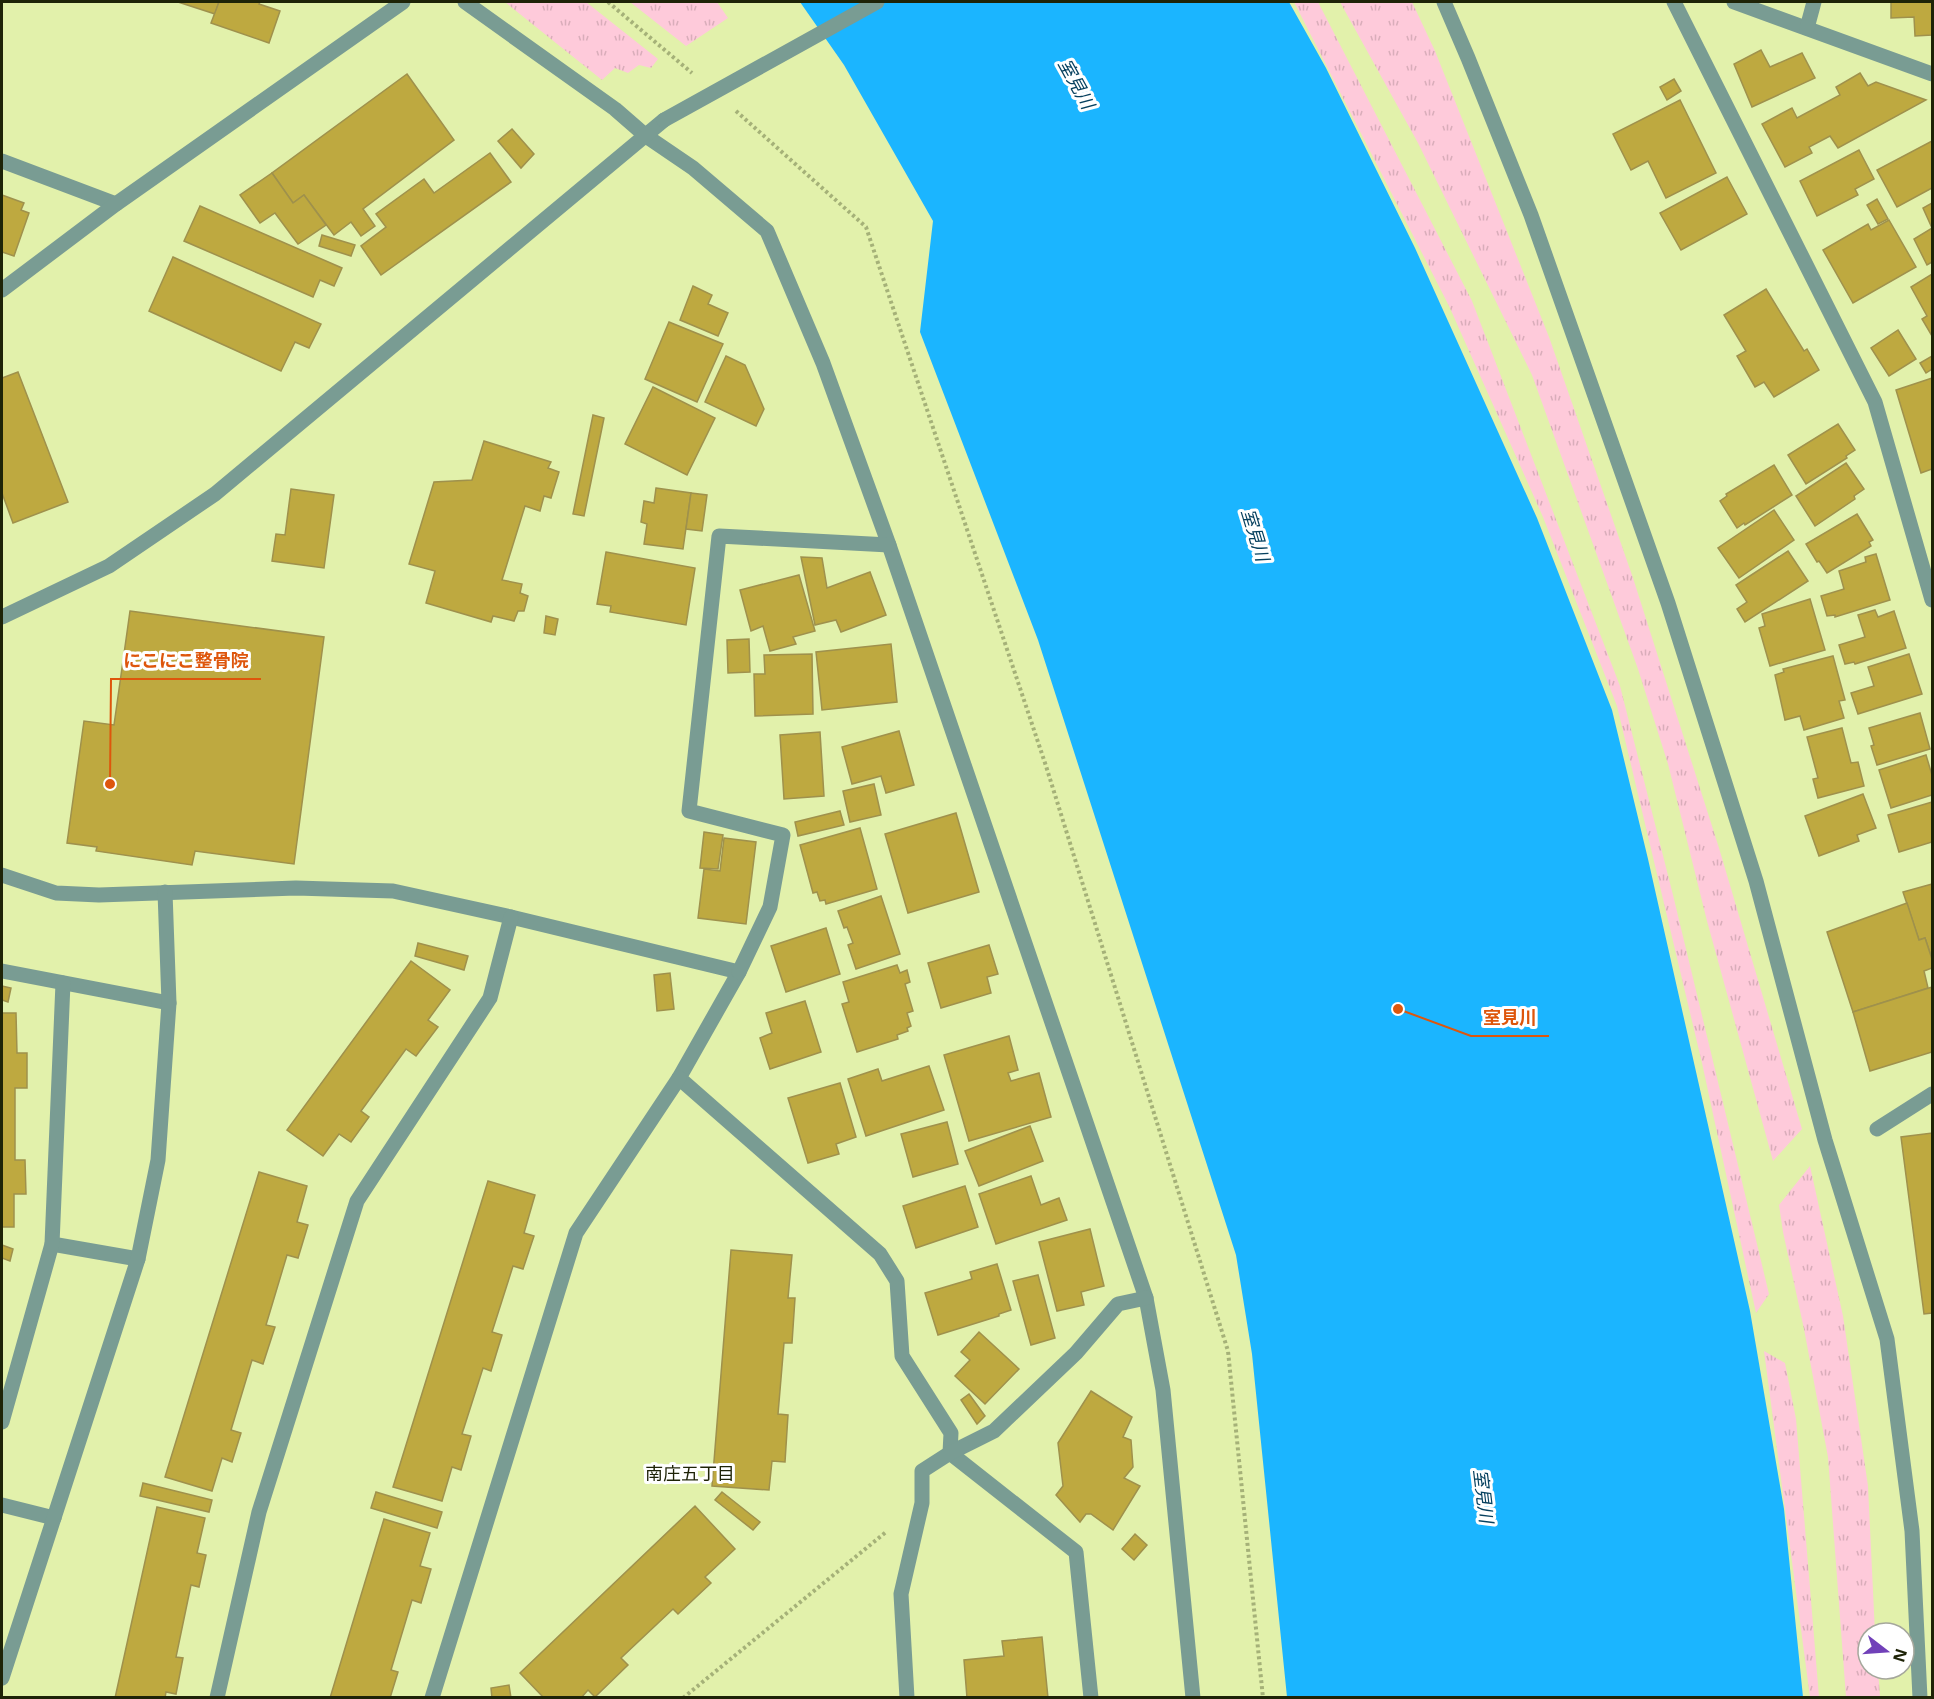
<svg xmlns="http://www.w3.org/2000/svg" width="1934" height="1699" font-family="'Noto Sans','Noto Sans JP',sans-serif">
  <defs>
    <pattern id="grass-tufts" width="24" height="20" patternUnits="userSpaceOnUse" patternTransform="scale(1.5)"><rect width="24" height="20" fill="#fecada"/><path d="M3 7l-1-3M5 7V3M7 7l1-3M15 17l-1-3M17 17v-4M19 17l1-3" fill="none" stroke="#d9adba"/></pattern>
  </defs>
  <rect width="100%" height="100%" fill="#e2f1ab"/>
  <g fill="url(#grass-tufts)">
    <polygon points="505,2 586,2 658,59 651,68 639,65 628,73 615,68 602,80"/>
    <polygon points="630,2 717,2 728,18 686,46"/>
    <polygon points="1294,2 1318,2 1472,301 1620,686 1673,895 1769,1294 1756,1313 1702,1063 1617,706 1543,517 1449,306"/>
    <polygon points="1340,2 1412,2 1435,51 1549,337 1633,578 1719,848 1802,1129 1773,1161 1707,921 1668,764 1638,669 1532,375 1418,143"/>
    <polygon points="1810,1166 1843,1316 1868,1486 1875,1633 1868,1633 1868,1669 1878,1669 1880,1697 1846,1697 1828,1457 1804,1329 1783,1232 1779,1205"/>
    <polygon points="1764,1351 1785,1363 1796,1419 1819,1697 1810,1697"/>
  </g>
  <polygon fill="#1bb5ff" points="800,2 1289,2 1326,68 1415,248 1537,518 1612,710 1648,859 1750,1311 1784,1509 1803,1697 1287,1697 1252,1354 1236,1255 1038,640 920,332 933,221 844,65"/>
  <g fill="#bea940" stroke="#9f914c" stroke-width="1.5">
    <polygon points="178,2 219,2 215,14"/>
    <polygon points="219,2 260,2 259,4 280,11 269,43 211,23"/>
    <polygon points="1891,2 1932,2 1932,35 1915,36 1914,17 1891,18"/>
    <polygon points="1761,50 1770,67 1802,53 1815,78 1752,107 1734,64"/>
    <polygon points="1860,73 1868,86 1876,82 1926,100 1838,148 1830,136 1809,147 1812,153 1785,167 1762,124 1792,108 1797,118 1840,95 1836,87"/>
    <polygon points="407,74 454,140 363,209 375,226 361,236 351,222 334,235 304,195 293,203 272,173"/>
    <polygon points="1674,79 1681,91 1667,100 1660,87"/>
    <polygon points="1680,100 1716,173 1666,198 1648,161 1631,170 1613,134"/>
    <polygon points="512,129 534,154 521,168 498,141"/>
    <polygon points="1932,141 1932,188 1897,207 1877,170"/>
    <polygon points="1859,150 1874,179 1855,189 1858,195 1817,216 1800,181"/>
    <polygon points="490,153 511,182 381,275 361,246 386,227 376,214 424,179 434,193"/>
    <polygon points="272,173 293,203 304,195 326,225 298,244 275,213 260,223 240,195"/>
    <polygon points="1727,177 1747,214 1681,250 1660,213"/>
    <polygon points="2,195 24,203 21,210 29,213 14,256 2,252"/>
    <polygon points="1877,199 1888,219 1878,224 1867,205"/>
    <polygon points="1932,203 1932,228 1923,208"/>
    <polygon points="200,206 342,268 334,286 320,280 313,297 184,241"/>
    <polygon points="1889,220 1916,267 1853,303 1823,250 1868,224 1871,230"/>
    <polygon points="1932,228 1932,262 1927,265 1914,239"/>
    <polygon points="322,235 355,245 351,256 319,246"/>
    <polygon points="173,257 321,324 309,348 295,342 281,371 149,311"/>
    <polygon points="1932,274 1932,336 1922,319 1927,316 1911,287"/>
    <polygon points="693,286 712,295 708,304 728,313 718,336 680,320"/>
    <polygon points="1766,289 1804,351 1807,349 1819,370 1774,397 1764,382 1755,387 1737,356 1746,351 1724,315"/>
    <polygon points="669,322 723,344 697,402 645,379"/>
    <polygon points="1898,330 1916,359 1889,376 1871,348"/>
    <polygon points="726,356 745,365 764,409 756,426 705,402"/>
    <polygon points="1932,356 1932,369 1926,373 1920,363"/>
    <polygon points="18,372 68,502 13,523 2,493 2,378"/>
    <polygon points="1932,378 1932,469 1921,473 1896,390"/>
    <polygon points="653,387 715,418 687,475 625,444"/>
    <polygon points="593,415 604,418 584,516 573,514"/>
    <polygon points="1838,424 1855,450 1846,456 1847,458 1806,484 1788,455"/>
    <polygon points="484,441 551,462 548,468 559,472 551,498 544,496 540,511 525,506 502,580 522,584 520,593 528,596 524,611 518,611 514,621 493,616 491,622 426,603 435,571 409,564 434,482 472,480"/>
    <polygon points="1846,463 1864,489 1854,496 1855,499 1815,526 1796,496"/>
    <polygon points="1774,465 1792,495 1745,525 1744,523 1737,528 1720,501 1727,496 1726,494"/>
    <polygon points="656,488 691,493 683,549 644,544 647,524 641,522 644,501 654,503"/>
    <polygon points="291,489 334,495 324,568 272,561 276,534 285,535"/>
    <polygon points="691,493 707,495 702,531 686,529"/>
    <polygon points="1774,510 1794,540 1739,578 1718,548"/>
    <polygon points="1857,514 1873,540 1869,542 1871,546 1827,573 1819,561 1817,562 1806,544"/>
    <polygon points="1788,551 1808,581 1745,622 1737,609 1747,602 1736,585"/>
    <polygon points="606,552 695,568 686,625 610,612 611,606 597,604"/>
    <polygon points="1876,554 1890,600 1835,617 1835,615 1827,616 1821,596 1844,589 1839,571 1866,562 1865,557"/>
    <polygon points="801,557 822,558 827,588 870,572 886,615 841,632 836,620 815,625"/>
    <polygon points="799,575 815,631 793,637 796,644 770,651 763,626 751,631 740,590"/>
    <polygon points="1810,599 1825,650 1770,666 1759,628 1765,626 1762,614"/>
    <polygon points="1875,610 1878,617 1894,611 1906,648 1855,664 1854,662 1845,664 1839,645 1865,637 1858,615"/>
    <polygon points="130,611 324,637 294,864 195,851 192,865 96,851 97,847 67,843 84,721 114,725"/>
    <polygon points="546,616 558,619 555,635 544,633"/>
    <polygon points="749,639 750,672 728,673 727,640"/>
    <polygon points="891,644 897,702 822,710 816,652"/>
    <polygon points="812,654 813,714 755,716 754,674 765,674 764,655"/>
    <polygon points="1909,654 1922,694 1858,714 1851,693 1874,686 1868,667"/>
    <polygon points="1833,656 1845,700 1839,701 1844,718 1804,730 1800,716 1785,720 1775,675 1784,672 1783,669"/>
    <polygon points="1920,713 1930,749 1877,765 1871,746 1874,745 1869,728"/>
    <polygon points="1842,728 1851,763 1858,762 1864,786 1818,798 1813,779 1818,778 1807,737"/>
    <polygon points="899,731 914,785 886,793 881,776 852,784 842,747"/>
    <polygon points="820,732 824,796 784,799 780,735"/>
    <polygon points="1926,755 1932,775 1932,795 1891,808 1879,770"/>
    <polygon points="874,784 881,815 850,822 843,791"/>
    <polygon points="1863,794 1876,828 1857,835 1859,841 1819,856 1805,816"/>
    <polygon points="1932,802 1932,842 1899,852 1888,815"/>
    <polygon points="840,811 844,825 798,836 795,822"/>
    <polygon points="956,813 979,892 908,913 885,834"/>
    <polygon points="860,828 877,889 826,904 825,900 820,901 817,892 813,893 800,845"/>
    <polygon points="704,832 723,835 718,869 700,868"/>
    <polygon points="724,838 756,842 746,924 698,918 704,869 720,871"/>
    <polygon points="1932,884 1932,959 1925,938 1919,940 1903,892"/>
    <polygon points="881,896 900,954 856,969 848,945 853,943 847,927 844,928 838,911"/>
    <polygon points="1907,903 1919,940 1925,938 1932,959 1932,968 1924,971 1928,988 1853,1012 1827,932"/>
    <polygon points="826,928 840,974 786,992 771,946"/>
    <polygon points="418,943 468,956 464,970 415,956"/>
    <polygon points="989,945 998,974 987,977 991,993 941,1008 928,963"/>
    <polygon points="411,961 450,990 428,1020 438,1027 416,1056 406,1049 361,1111 369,1117 351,1142 339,1134 323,1156 287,1130"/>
    <polygon points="897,965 900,973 907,970 910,982 905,984 913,1011 907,1013 911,1026 907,1028 908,1031 897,1035 898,1039 857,1052 842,1004 849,1002 843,982"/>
    <polygon points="670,973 674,1009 657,1011 654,975"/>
    <polygon points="2,986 11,988 8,1002 2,1000"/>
    <polygon points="1932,987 1932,1052 1870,1071 1853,1012"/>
    <polygon points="805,1001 821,1052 770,1069 760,1038 772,1033 766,1013"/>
    <polygon points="2,1013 16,1013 17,1053 27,1053 27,1088 15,1088 15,1160 25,1160 26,1194 14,1194 14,1227 2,1227"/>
    <polygon points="1009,1036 1018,1070 1008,1073 1011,1081 1039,1073 1051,1117 969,1141 944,1055"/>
    <polygon points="929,1066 944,1110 866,1136 848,1079 878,1069 882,1081"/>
    <polygon points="840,1083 856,1137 836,1144 839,1154 808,1163 788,1098"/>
    <polygon points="947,1122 958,1164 913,1177 901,1134"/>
    <polygon points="1030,1126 1043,1161 979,1186 965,1151"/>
    <polygon points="1932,1133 1932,1313 1924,1314 1901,1137"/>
    <polygon points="259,1172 307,1186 297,1222 308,1225 298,1258 287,1255 266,1325 275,1327 263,1364 252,1360 231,1430 241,1433 232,1462 222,1458 212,1491 165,1477"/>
    <polygon points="1031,1176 1041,1205 1059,1198 1067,1220 996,1244 979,1194"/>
    <polygon points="488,1181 535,1195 524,1233 534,1236 523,1269 513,1266 492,1332 502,1335 491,1371 483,1368 462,1434 471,1436 461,1470 452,1467 442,1501 393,1487"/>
    <polygon points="965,1186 978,1227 916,1248 903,1206"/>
    <polygon points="1090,1229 1104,1286 1081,1292 1084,1305 1057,1311 1039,1242"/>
    <polygon points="2,1245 13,1249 10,1261 2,1258"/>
    <polygon points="731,1250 792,1255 788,1298 795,1298 792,1343 784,1343 778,1414 788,1415 785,1462 772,1461 769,1490 712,1486"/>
    <polygon points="997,1264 1011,1310 999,1314 999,1316 938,1335 925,1293 972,1279 970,1272"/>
    <polygon points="1038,1275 1055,1338 1031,1345 1013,1281"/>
    <polygon points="979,1332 1019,1369 985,1404 955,1376 970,1360 961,1352"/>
    <polygon points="1091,1391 1132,1417 1123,1437 1131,1440 1133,1467 1124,1478 1140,1486 1113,1530 1091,1514 1086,1514 1080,1522 1056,1495 1063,1486 1058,1443"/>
    <polygon points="969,1394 985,1416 977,1424 961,1400"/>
    <polygon points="143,1483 212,1500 209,1512 140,1496"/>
    <polygon points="376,1492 442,1512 437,1528 371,1508"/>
    <polygon points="722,1492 760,1522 753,1530 715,1500"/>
    <polygon points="695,1506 735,1549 705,1577 711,1583 678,1614 673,1609 621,1658 628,1665 595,1697 588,1690 581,1698 544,1698 520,1673"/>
    <polygon points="157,1507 205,1518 197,1553 206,1555 199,1587 191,1585 176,1657 183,1658 176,1694 166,1692 165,1698 115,1698"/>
    <polygon points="384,1519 430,1533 420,1566 431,1569 421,1603 412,1600 391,1670 398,1672 390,1698 330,1698"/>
    <polygon points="1135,1534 1147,1545 1134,1560 1122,1549"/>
    <polygon points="1042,1637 1048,1698 967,1698 964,1660 1004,1656 1002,1641"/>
    <polygon points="509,1685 511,1698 492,1698 491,1688"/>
  </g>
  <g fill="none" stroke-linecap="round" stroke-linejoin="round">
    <g stroke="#a5b178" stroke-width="4" stroke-dasharray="3 3" stroke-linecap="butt">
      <polyline points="608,2 692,73"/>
      <polyline points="736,111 866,227 1046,766 1228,1351 1263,1698"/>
      <polyline points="683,1698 886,1532"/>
    </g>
    <g stroke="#799c93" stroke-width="15">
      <polyline points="465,2 615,109 646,136 693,168 767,231 823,363 889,545 1146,1298 1163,1390 1193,1698"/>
      <polyline points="1444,2 1468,58 1531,215 1668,603 1756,881 1825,1140 1887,1339 1912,1531 1920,1698"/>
      <polyline points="1674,2 1875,402 1932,600"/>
      <polyline points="1734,2 1932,74"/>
      <polyline points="1807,28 1814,2"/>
      <polyline points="2,161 116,204"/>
      <polyline points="2,290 116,204 403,2"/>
      <polyline points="2,617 109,566 215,494 664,120"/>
      <polyline points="2,875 56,893 99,895 296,888 393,891 511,917 739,972 679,1078 880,1254 897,1281 902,1356 951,1433 950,1453"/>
      <polyline points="2,971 169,1003"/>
      <polyline points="739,972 770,907 783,835 689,811 719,536 889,545"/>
      <polyline points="1877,1129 1932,1094"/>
      <polyline points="52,1244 138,1259"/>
      <polyline points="2,1422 52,1244 63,983"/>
      <polyline points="950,1453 1076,1552 1091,1698"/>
      <polyline points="2,1505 54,1518"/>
      <polyline points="2,1678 138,1259 158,1160 169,1003 165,892"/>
      <polyline points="217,1698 259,1512 357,1201 490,998 511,917"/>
      <polyline points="432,1698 576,1233 679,1078"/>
      <polyline points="907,1698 901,1594 922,1503 922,1471 950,1453 994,1431 1076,1353 1118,1304 1146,1298"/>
    </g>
    <polyline stroke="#799c93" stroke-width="15" points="664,120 877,2"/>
  </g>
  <g text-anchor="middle" stroke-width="6" stroke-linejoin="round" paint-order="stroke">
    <g font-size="18" font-style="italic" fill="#07415f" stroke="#fff">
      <text transform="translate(1076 84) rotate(61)" y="6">室見川</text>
      <text transform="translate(1255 535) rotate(73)" y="6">室見川</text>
      <text transform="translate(1483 1496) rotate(83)" y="6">室見川</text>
    </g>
    <g font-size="18" fill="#1e2307" stroke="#fff">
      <text x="690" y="1480">南庄五丁目</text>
    </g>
  </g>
  <path fill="none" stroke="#de560c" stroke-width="2" d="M110 784L111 679H261M1398 1009L1471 1036H1549"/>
  <g fill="#de560c" stroke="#fff" stroke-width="2">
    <circle cx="110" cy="784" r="6"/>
    <circle cx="1398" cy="1009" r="6"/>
  </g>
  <g font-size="18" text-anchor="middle" font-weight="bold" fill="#de560c" stroke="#fff" stroke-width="6" stroke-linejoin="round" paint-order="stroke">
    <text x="186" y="667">にこにこ整骨院</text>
    <text x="1510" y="1024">室見川</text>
  </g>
  <rect width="1934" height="1699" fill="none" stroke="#1e2307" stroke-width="6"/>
  <g transform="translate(1886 1651) rotate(107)"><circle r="28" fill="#ffffff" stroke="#a5a79c" stroke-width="1.5"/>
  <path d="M0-4.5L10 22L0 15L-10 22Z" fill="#7141b9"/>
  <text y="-9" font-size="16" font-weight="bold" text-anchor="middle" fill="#1e2307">N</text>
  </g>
</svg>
